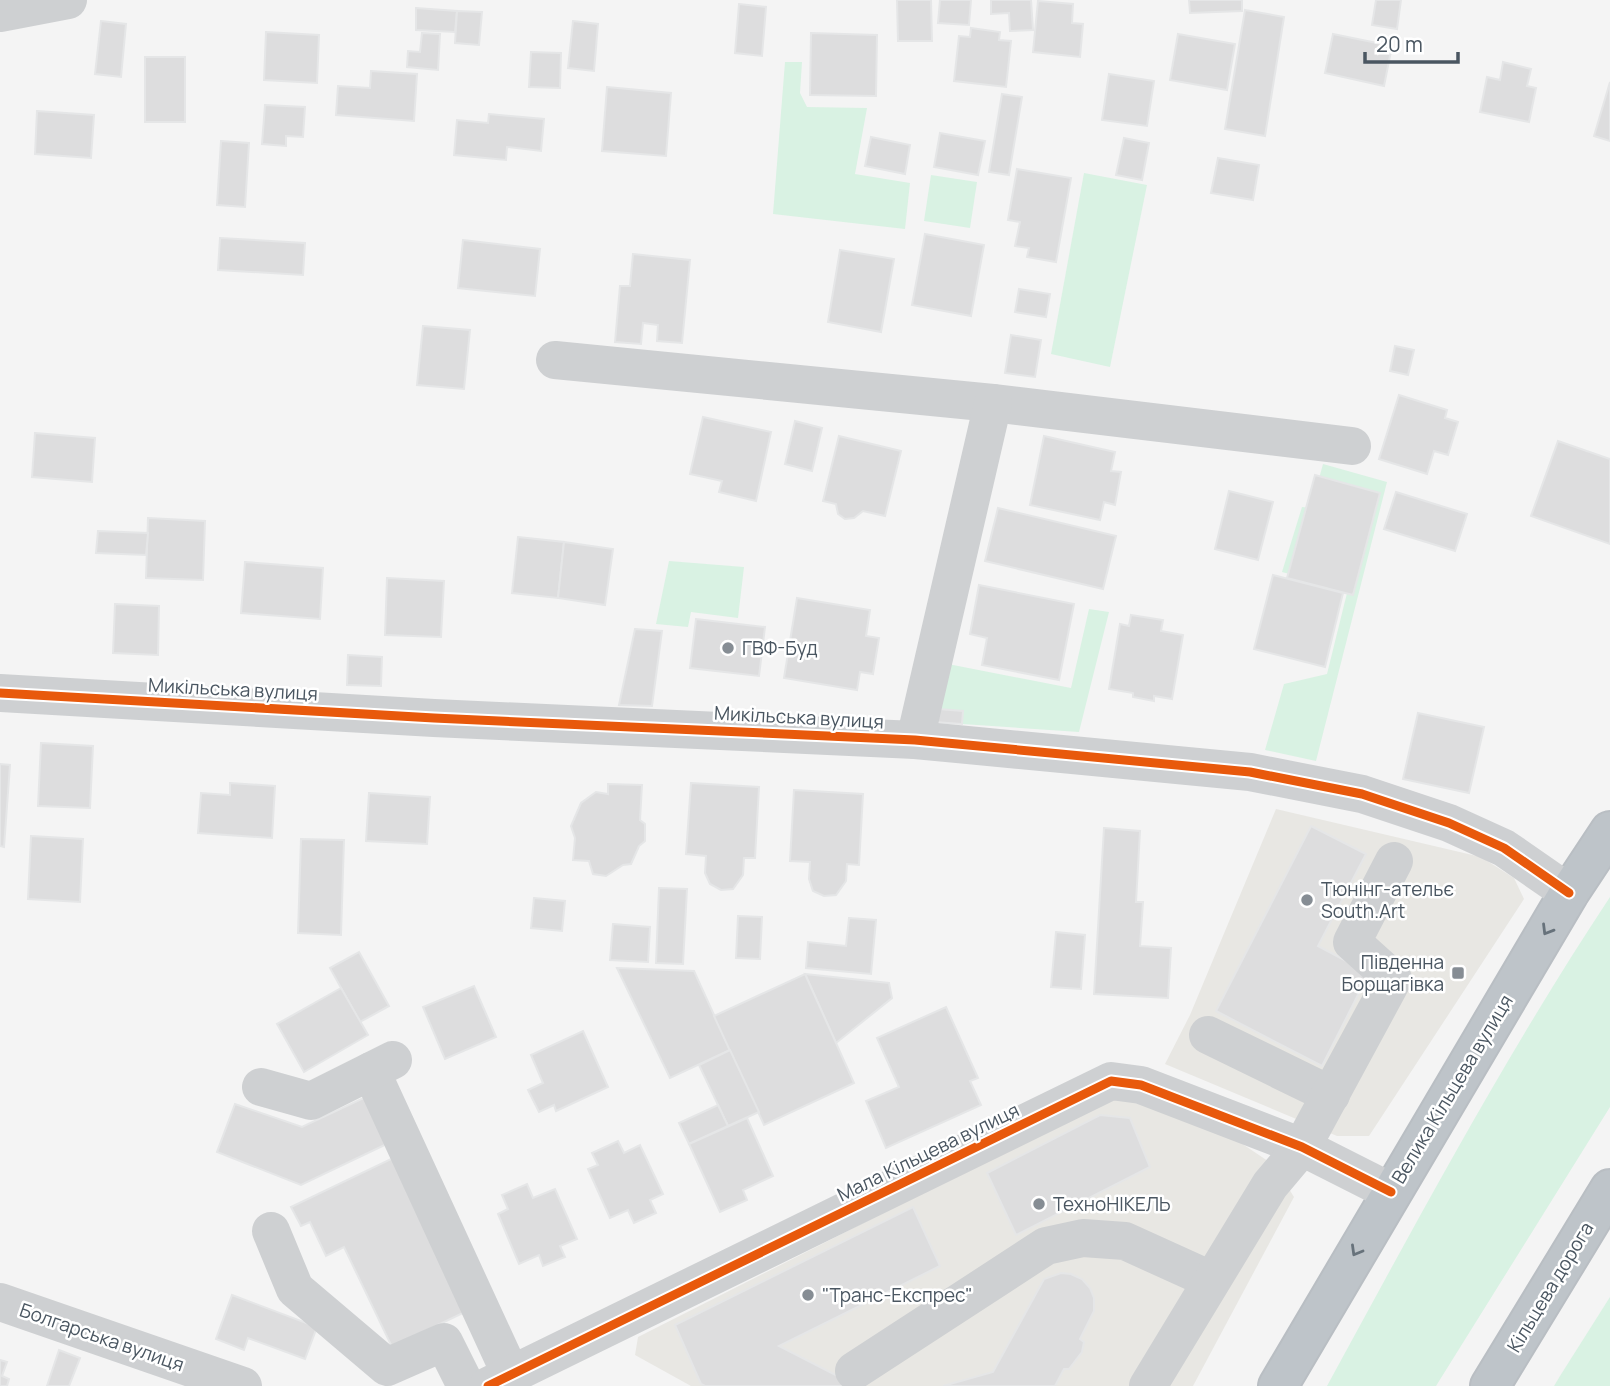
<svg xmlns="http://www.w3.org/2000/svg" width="1610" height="1386" font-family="Manrope,sans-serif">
  <rect width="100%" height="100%" fill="#f4f4f4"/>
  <g fill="#e8e7e3">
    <polygon points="1276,809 1481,857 1514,878 1524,899 1369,1136 1337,1136 1165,1064 1190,1015"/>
    <polygon points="1111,1098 1135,1099 1229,1135 1274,1165 1294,1197 1193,1386 691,1386 635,1355 638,1337"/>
  </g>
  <g fill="#d9f2e3">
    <polygon points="785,62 802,62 800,93 807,107 867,108 855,174 910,183 905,229 773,214"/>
    <polygon points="1084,173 1147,185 1110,367 1051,354"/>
    <polygon points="931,175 977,182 970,228 924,221"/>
    <polygon points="1323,464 1387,482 1316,761 1265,750 1284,684 1327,674 1348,589 1282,572 1302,507 1311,508"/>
    <polygon points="669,561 744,567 738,618 691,612 688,627 656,624"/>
    <polygon points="1089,609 1109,612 1079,732 962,724 962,711 938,709 948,664 1071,688"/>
    <path d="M1610 897V1107L1436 1386H1327C1417 1221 1506 1054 1610 897Z"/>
    <polygon points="1610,1297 1610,1386 1554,1386 1560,1376"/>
  </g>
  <g fill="#ddddde" stroke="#e5e6e7" stroke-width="2">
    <polygon points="897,0 931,0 932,41 898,41"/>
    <polygon points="940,0 971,0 969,25 938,23"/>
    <polygon points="991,0 1031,0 1033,30 1010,31 1009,13 991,14"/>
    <polygon points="1189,0 1242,0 1242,11 1190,13"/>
    <polygon points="1376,0 1401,0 1397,29 1372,25"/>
    <polygon points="1038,1 1073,4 1072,23 1083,24 1080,57 1033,52"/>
    <polygon points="739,4 766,7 762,56 735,53"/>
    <polygon points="416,8 457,11 455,32 416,30"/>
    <polygon points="1245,10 1284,17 1265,136 1225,129"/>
    <polygon points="457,11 482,12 479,45 455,43"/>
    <polygon points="101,21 126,24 121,77 95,74"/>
    <polygon points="573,21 598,24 594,71 568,68"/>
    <polygon points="971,28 1000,32 999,40 1011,41 1006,87 954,81 959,36 970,37"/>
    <polygon points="266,32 319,35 317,83 264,80"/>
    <polygon points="422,33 440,34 438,70 407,67 408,51 420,52"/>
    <polygon points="811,33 877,35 876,96 810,95"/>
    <polygon points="1178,34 1235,44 1227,90 1170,80"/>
    <polygon points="1333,34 1392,46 1384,86 1325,73"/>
    <polygon points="531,52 561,53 560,88 529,87"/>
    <rect x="145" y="57" width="40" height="65"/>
    <polygon points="1503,62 1531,69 1527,86 1536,88 1529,122 1480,112 1487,77 1500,80"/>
    <polygon points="371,71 417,74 414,121 336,115 338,86 370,88"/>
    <polygon points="1109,74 1154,81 1147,126 1102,120"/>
    <polygon points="1610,82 1610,141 1594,136"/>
    <polygon points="607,87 671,93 666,156 602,151"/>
    <polygon points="1002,94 1022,97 1009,175 989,172"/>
    <polygon points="265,105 305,107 303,137 286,136 286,146 262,144"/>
    <polygon points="37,111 94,115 91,158 35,154"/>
    <polygon points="489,114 544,119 541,151 507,147 506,160 454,155 457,120 488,123"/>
    <polygon points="940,133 985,141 978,175 934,167"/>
    <polygon points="871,137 910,145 905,174 865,166"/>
    <polygon points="1124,138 1149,143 1142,180 1116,175"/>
    <polygon points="221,141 249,143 245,207 217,205"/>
    <polygon points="1218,158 1259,165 1253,200 1211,193"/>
    <polygon points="1017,169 1071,178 1056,262 1027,257 1029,248 1015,246 1020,222 1008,220"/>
    <polygon points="925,234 984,245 971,316 912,305"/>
    <polygon points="220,238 305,243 303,275 218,270"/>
    <polygon points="463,240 540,249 535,296 458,288"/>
    <polygon points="840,250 894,259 881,332 828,322"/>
    <polygon points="633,254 690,260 682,343 657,341 658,325 643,323 641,344 615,342 620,286 630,286"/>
    <polygon points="1019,289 1050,294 1046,317 1015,312"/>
    <polygon points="423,326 470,330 464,389 417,385"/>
    <polygon points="1011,335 1041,340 1035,377 1005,373"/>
    <polygon points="1395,346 1414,350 1408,375 1390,371"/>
    <polygon points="1399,395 1447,410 1445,418 1458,422 1448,455 1434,451 1427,474 1379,459"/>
    <polygon points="703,417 771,432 756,501 719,492 722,481 690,474"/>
    <polygon points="795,421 822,428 812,471 785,464"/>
    <polygon points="35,433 95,438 92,482 32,477"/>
    <polygon points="839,436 901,451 885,516 863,511 854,518 845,519 838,514 836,504 823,501"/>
    <polygon points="1044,436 1115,452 1111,471 1121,472 1115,505 1104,502 1100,520 1030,505"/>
    <polygon points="1558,441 1610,459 1610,544 1531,516"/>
    <polygon points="1315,475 1380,493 1353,595 1287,578"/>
    <polygon points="1229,491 1273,502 1258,560 1215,549"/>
    <polygon points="1396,492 1467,514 1455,551 1384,529"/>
    <polygon points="998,508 1116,536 1103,589 985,561"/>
    <polygon points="148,518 205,521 203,580 146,578"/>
    <polygon points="98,531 148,533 146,555 96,553"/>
    <polygon points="518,537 564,542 558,598 512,593"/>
    <polygon points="564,542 613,549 605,605 558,598"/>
    <polygon points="245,562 323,568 320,619 241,613"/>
    <polygon points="1273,575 1343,593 1325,667 1254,649"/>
    <polygon points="387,578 444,581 441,637 385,635"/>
    <polygon points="979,585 1074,604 1059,680 982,665 987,638 970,634"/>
    <polygon points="797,598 870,610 866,636 879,638 873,674 860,672 857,690 784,678"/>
    <polygon points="115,604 159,606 158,655 113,653"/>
    <polygon points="1131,615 1163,620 1161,631 1183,635 1172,699 1154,696 1154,701 1133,697 1133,693 1109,689 1120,624 1129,626"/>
    <polygon points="696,619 765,627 759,676 690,668"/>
    <polygon points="635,629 662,631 652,706 619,705"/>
    <polygon points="348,655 382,657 381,686 347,685"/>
    <polygon points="938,709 963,711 962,724 934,722"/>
    <polygon points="1418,713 1484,727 1469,793 1403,779"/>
    <polygon points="41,743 93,746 90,808 38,806"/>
    <polygon points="0,764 10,765 4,847 0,846"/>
    <polygon points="230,783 275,786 272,838 198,833 201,793 230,795"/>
    <polygon points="691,783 759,787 755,858 744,858 743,875 733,889 721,890 710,884 705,873 706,856 686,854"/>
    <polygon points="608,784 642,785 640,820 645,824 645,841 639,846 631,864 623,865 606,876 593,874 589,861 573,860 575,838 571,826 581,803 596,792 608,794"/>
    <polygon points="794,790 863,794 859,865 847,864 846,881 836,895 824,896 813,891 809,879 810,862 790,861"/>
    <polygon points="369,793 430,797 427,844 366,841"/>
    <polygon points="1311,826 1366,854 1318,946 1369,973 1322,1066 1216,1011"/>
    <polygon points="1104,828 1140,831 1136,902 1143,902 1140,946 1171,948 1168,998 1094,994"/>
    <polygon points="31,836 83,839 80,902 28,899"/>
    <polygon points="301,839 344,840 341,935 298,933"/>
    <polygon points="659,888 687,889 683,964 656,963"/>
    <polygon points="534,898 565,901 562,931 531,928"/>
    <polygon points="738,916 762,917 760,959 736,958"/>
    <polygon points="849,918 876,920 871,974 806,968 808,942 846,946"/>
    <polygon points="613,924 650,927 648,962 610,960"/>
    <polygon points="1056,932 1085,935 1081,989 1051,987"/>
    <polygon points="359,952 389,1006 360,1022 330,968"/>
    <polygon points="617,968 694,971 730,1050 670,1078"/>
    <polygon points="805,974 889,983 892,998 836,1043"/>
    <polygon points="805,974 854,1083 764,1125 714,1016"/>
    <polygon points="474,986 496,1037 445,1059 423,1007"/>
    <polygon points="341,988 368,1035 304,1072 277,1024"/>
    <polygon points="946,1007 978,1078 970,1081 981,1105 886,1148 866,1101 899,1087 877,1038"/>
    <polygon points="583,1031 608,1087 556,1111 554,1105 539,1112 528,1090 543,1083 531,1055"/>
    <polygon points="730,1050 759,1112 728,1126 699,1065"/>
    <polygon points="370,1095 391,1142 301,1185 217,1152 235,1104 302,1127"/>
    <polygon points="718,1105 728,1126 689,1144 679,1123"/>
    <polygon points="1100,1115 1130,1118 1150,1167 1016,1235 987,1173"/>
    <polygon points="747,1118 773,1176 743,1190 747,1200 720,1212 689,1144"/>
    <polygon points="618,1141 624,1153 640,1145 663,1194 650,1200 656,1213 634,1223 628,1210 610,1218 588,1169 598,1165 592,1153"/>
    <polygon points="393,1158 465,1312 392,1347 344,1247 326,1256 310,1222 301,1226 291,1207"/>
    <polygon points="527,1184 533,1198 555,1189 577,1239 560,1246 565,1257 543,1266 539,1255 519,1264 498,1214 508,1209 502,1195"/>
    <polygon points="913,1207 940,1266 779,1346 857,1386 705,1386 701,1384 675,1325"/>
    <polygon points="1061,1273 1071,1274 1082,1279 1090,1288 1094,1298 1094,1311 1080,1339 1084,1342 1082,1352 1069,1369 1064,1369 1055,1386 943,1386 993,1372 1044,1279"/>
    <polygon points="232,1295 317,1327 305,1359 248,1338 244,1350 216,1339"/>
    <polygon points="59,1350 80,1358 69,1386 47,1386"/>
    <polygon points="0,1360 7,1362 2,1376 9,1379 7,1386 0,1386"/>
  </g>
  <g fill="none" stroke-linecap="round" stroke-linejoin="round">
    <g stroke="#b9bec3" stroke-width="42">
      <g id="highway">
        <polyline points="1278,1386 1569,893 1610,831"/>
        <polyline points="1490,1386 1610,1189"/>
      </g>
    </g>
    <g stroke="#ced0d2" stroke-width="38">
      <polyline points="0,13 68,0"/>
      <polyline points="555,360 993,403 1352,446"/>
      <polyline points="0,693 434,718 915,740 1250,772 1362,794 1449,823 1504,848 1569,893"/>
      <polyline points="915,740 993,403"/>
      <polyline points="1208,1035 1331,1095"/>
      <polyline points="371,1071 511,1375"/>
      <polyline points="261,1087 311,1101 393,1060"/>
      <polyline points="271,1231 295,1289 387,1367 444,1342 466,1386"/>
      <polyline points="0,1302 243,1386"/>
      <polyline points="854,1371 1046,1246 1083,1238 1125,1241 1211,1280"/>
      <polyline points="488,1386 1111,1081 1141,1085 1302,1147 1391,1192"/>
      <polyline points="1148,1386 1270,1185 1302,1147 1393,979 1352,942 1394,861"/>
    </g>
    <use href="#highway" stroke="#bec4c9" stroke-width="38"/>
    <g stroke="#fff" stroke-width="13">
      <g id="cycleway">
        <polyline points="0,693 434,718 915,740 1250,772 1362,794 1449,823 1504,848 1569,893"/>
        <polyline points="488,1386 1111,1081 1141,1085 1302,1147 1391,1192"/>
      </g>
    </g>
    <use href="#cycleway" stroke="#e8590c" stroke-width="9"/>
  </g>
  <defs><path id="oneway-chevron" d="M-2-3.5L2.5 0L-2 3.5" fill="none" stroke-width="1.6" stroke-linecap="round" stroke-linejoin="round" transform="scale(1.75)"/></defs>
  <g stroke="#67727b">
    <use href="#oneway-chevron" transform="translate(1547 930) rotate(121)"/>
    <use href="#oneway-chevron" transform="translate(1356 1251) rotate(120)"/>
  </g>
  <g fill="#868d94" stroke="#fff" stroke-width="2.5">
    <circle cx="728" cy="648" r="7"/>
    <circle cx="1307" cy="900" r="7"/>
    <rect x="1451" y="966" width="14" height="14" rx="3.5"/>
    <circle cx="1039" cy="1204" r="7"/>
    <circle cx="808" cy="1295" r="7"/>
  </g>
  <g text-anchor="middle" stroke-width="5" stroke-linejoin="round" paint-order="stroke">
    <g font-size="19" fill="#4a5661" stroke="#fff" text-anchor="start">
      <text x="742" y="655">ГВФ-Буд</text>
      <text x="1321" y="896">Тюнінг-ательє<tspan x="1321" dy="22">South.Art</tspan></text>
      <text x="1444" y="969" text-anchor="end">Південна<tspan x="1444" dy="22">Борщагівка</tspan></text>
      <text x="1053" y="1211">ТехноНІКЕЛЬ</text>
      <text x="822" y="1302">"Транс-Експрес"</text>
    </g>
    <g font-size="19" fill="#4a5661" stroke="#fff">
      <text transform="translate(233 689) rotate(3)" y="7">Микільська вулиця</text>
      <text transform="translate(799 717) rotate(3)" y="7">Микільська вулиця</text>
      <text transform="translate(1452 1089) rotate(-59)" y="7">Велика Кільцева вулиця</text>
      <text transform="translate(928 1152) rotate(-26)" y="7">Мала Кільцева вулиця</text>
      <text transform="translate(1550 1287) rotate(-59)" y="7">Кільцева дорога</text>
      <text transform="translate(102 1337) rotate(19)" y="7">Болгарська вулиця</text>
    </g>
  </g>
  <path d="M1365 52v10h93v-10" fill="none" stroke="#4a5661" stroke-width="3.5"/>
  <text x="1376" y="52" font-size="21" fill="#4a5661" stroke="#ffffff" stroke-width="5" paint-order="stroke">20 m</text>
</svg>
